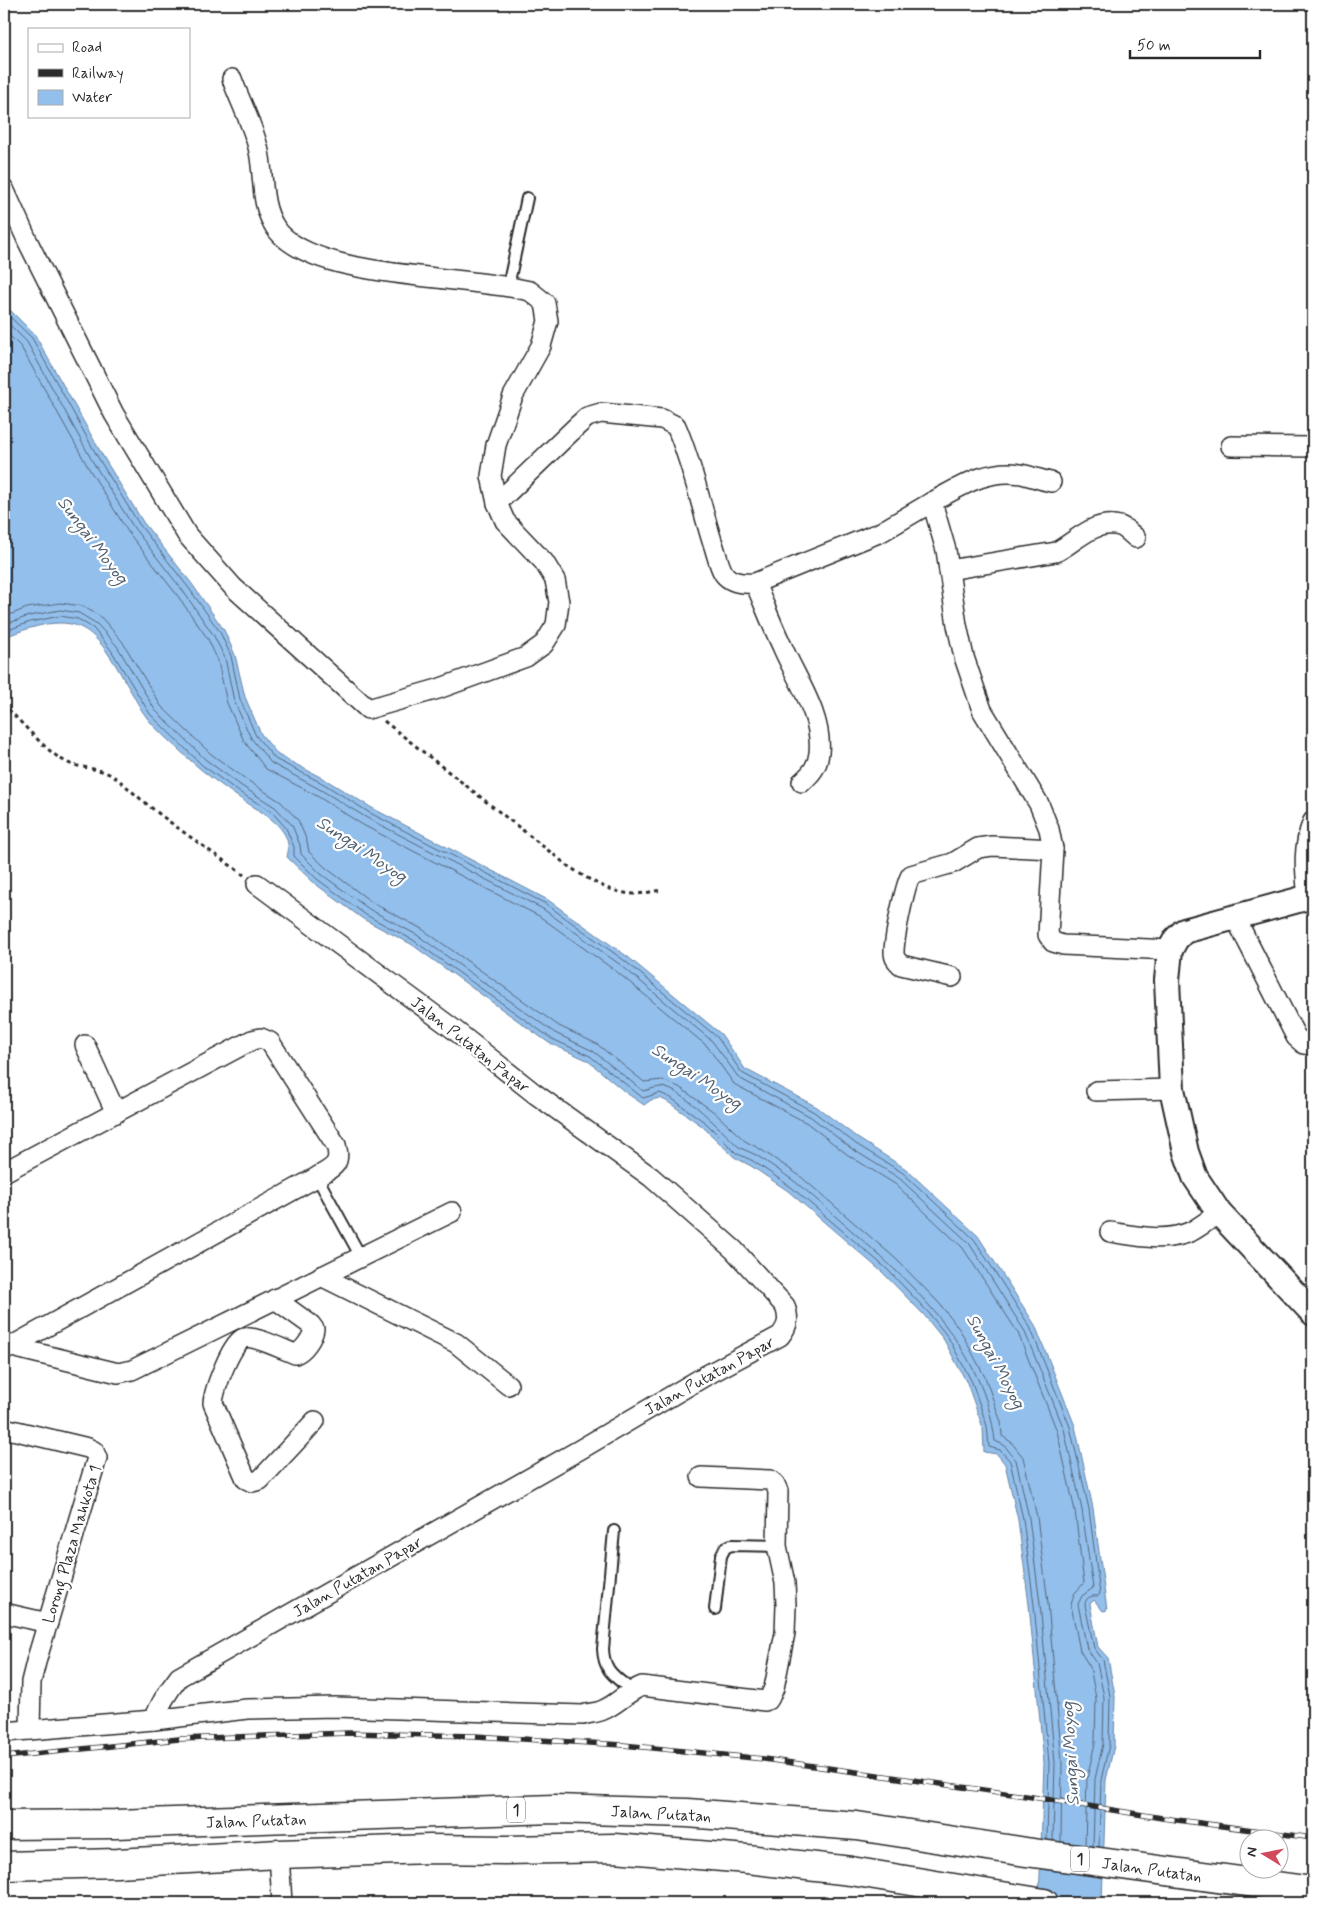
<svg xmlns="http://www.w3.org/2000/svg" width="1317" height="1907" font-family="Mynerve,sans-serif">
  <rect width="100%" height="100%" fill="#fff"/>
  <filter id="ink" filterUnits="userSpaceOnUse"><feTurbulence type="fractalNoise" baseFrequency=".02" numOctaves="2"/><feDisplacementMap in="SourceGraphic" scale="10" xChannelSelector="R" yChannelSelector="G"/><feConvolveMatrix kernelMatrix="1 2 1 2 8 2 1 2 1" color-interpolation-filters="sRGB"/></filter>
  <g filter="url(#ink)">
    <path fill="#93bfec" stroke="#69849f" d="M4 304 35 335 104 458 143 522 192 584 224 630 235 655 245 697 261 734 278 755 326 780 372 808 548 900 628 957 721 1034 745 1069 817 1107 859 1139 906 1169 978 1236 1035 1325 1075 1426 1093 1508 1107 1610 1103 1611 1094 1600 1090 1604 1098 1647 1108 1658 1115 1696 1114 1746 1106 1780 1102 1903H1039L1044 1763 1029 1605 1018 1520 1005 1464 997 1454 984 1452 983 1428 967 1383 944 1340 924 1315 882 1272 788 1191 751 1166 734 1157 702 1126 668 1102 660 1098 651 1100 644 1105 625 1092 587 1060 549 1043 411 944 363 919 314 883 287 857C296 826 256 810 235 795 220 784 204 773 190 760 176 747 159 733 147 718 140 709 135 698 129 688 94 627 81 608 10 635L4 631Z"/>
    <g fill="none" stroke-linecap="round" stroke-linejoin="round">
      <g stroke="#556678" stroke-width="1">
        <path d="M4 311 32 338 100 461 139 524 188 587 220 632 231 656 240 699 256 736 275 759 324 784 370 813 546 904 625 961 717 1037 742 1073 814 1112 856 1144 903 1173 974 1239 1030 1327 1070 1427 1089 1509 1100 1594 1098 1596C1091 1595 1085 1598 1085 1605L1094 1648 1103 1660 1110 1696 1109 1745 1101 1780 1099 1847"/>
        <polyline points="4,319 27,342 94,464 134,528 183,591 214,636 225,658 234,701 251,738 271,763 321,790 367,818 543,909 622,966 712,1041 739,1078 811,1117 852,1149 899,1178 969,1243 1024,1330 1064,1429 1082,1510 1093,1588 1082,1596 1078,1604 1087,1649 1097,1663 1104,1697 1103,1744 1095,1779 1093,1846"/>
        <polyline points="4,330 21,347 88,467 128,532 177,595 208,639 218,661 227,703 244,741 266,769 317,796 363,825 539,916 617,972 707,1046 734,1084 807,1123 848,1155 895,1184 963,1248 1018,1333 1057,1431 1075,1511 1084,1583 1074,1594 1071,1605 1080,1651 1090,1667 1096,1698 1095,1743 1087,1779 1085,1845"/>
        <polyline points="4,613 12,614 27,608 60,603 82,606 100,616 122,641 161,706 211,754 247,780 281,802 298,820 307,841 309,852 326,868 373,903 422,929 559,1026 597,1044 644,1082 662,1080 679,1087 714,1112 745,1141 760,1149 800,1176 896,1259 939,1303 960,1330 985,1377 1001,1422 1002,1436 1011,1442 1023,1457 1037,1517 1048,1603 1062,1762 1061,1842"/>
        <path d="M4 621 12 622 29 616 60 610 79 613 97 624 117 646 155 710 206 760 243 787 275 807 292 825 300 845 301 854 321 874 369 909 417 935 555 1033 593 1051 643 1091C649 1090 655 1087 661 1087 684 1089 722 1132 739 1147 744 1150 750 1152 756 1155 769 1163 781 1172 794 1181 814 1196 832 1214 851 1230 916 1287 985 1351 995 1441L1004 1445 1016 1460 1029 1518 1040 1604 1055 1763 1053 1841"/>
        <polyline points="4,627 11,629 30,622 60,616 78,619 93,628 111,650 150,714 202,765 239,792 271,811 286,828 294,847 294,856 317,879 366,915 413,940 552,1039 590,1056 643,1098 660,1093 671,1098 706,1123 736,1153 753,1161 791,1187 886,1268 928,1312 948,1337 972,1382 987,1426 989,1447 1000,1450 1010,1461 1023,1519 1034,1605 1049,1763 1047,1840"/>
      </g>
      <g stroke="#2b2b2b" stroke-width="14">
        <g id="service">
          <polyline points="510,287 510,277 527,198"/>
          <polyline points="317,1177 361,1257"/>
          <path d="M614 1531 603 1649C604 1672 615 1676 631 1690"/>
          <polyline points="715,1609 721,1556 725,1548 731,1545 777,1546"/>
        </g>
      </g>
      <g stroke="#2b2b2b" stroke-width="22">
        <g id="minor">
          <path d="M4 189 28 242 114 414 187 535 233 587 368 709 438 689 526 657 544 644 556 625 559 602 555 580 544 562 505 521 497 503 491 476 496 445 513 396 541 346 548 321 545 303 530 291 510 287C482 283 455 280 427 277 386 272 300 265 275 227 259 202 265 174 258 147 252 124 240 101 232 79"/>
          <polyline points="1231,446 1313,447"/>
          <path d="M932 502C960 487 987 468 1021 474 1031 476 1041 480 1051 482"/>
          <path d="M497 503 576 427 587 417 601 413 662 419 676 426C692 463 700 502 712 541 716 550 718 565 724 574 731 583 744 584 755 583L881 532 932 502 946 550 957 625 964 657 982 710 1039 804 1049 829 1053 849 1048 935 1053 942 1063 945 1170 950"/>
          <path d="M949 570 1056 552C1077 541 1094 519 1120 526 1126 528 1131 534 1136 538"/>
          <path d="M755 583C764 604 772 625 782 646 796 679 823 716 819 753 818 766 811 774 802 782"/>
          <path d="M1308 897C1305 870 1302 848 1313 821"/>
          <polyline points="1235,917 1296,1037 1304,1044 1313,1045"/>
          <path d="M952 977 901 965C896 960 894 958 894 952 894 939 905 884 911 875L953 863 978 848 992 846 1053 849"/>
          <polyline points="85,1045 116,1113"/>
          <polyline points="1096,1091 1172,1089"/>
          <path d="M4 1172 252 1040 261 1038 270 1042 336 1145C342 1165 332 1168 317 1177L10 1347"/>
          <path d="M1110 1232C1136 1236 1167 1243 1192 1231 1201 1226 1210 1219 1219 1213"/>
          <polyline points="321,1276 456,1343 508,1385"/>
          <path d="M275 1299 311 1325 314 1329C313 1337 304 1351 295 1354 284 1350 254 1335 244 1338 232 1341 214 1390 213 1403L246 1479 252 1482 260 1480 315 1421"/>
          <polyline points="4,1345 118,1373 132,1370 452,1212"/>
          <polyline points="4,1428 88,1448 94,1451 97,1458 36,1662 31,1682 30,1730"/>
          <polyline points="4,1613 48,1623"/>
          <path d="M154 1720C160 1703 168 1691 179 1677L581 1449 705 1376 780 1336C789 1325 789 1318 785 1306L734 1250 651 1177 534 1093 452 1028 257 884"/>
          <path d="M4 1732 154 1720 247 1709 335 1707 583 1715C589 1713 597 1713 603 1710 617 1704 627 1692 642 1686L765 1701 769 1699 774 1688 785 1633 786 1605 785 1583 777 1546 778 1491 775 1484 770 1480 701 1477"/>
          <polyline points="279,1854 282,1903"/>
        </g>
      </g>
      <g stroke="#2b2b2b" stroke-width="28">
        <polyline id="tertiary" points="1313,896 1184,931 1176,939 1170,950 1167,980 1172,1089 1186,1152 1195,1177 1219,1213 1313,1313"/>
      </g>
      <g stroke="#2b2b2b" stroke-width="31">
        <g id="trunk">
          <polyline points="4,1825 115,1824 554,1809 687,1813 857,1826 1026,1852 1313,1891"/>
          <polyline points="4,1866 117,1863 279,1854 430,1849 505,1850 614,1848 747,1859 851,1871 1044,1903"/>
        </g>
      </g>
      <g stroke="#2b2b2b" stroke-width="3" stroke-dasharray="4 4" stroke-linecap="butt">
        <path d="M4 703 9 710C24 725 47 752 66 762 81 769 98 767 113 776 126 785 136 796 148 805 179 830 212 852 244 875"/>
        <path d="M384 721 568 866C588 879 609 893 634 894 643 894 653 891 662 890"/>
      </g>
      <use href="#service" stroke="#fff" stroke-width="10"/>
      <use href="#minor" stroke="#fff" stroke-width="19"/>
      <use href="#tertiary" stroke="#fff" stroke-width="24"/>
      <use href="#trunk" stroke="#fff" stroke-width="28"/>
      <g stroke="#2b2b2b" stroke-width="5.5">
        <polyline id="rail" points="4,1757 179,1739 349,1733 475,1736 623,1745 764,1759 1026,1796 1162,1818 1313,1838"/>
      </g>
      <use href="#rail" stroke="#fff" stroke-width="4" stroke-dasharray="11" stroke-linecap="butt"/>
    </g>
  </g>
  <g text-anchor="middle" stroke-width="4.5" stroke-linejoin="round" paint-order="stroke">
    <g fill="#fff" stroke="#6b6b6b" stroke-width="1">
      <rect x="507" y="1797.5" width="18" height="25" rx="4"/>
      <rect x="1071" y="1846.5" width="18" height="25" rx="4"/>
    </g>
    <g font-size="15" font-weight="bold" fill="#2b2b2b">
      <text x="516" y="1815">1</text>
      <text x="1080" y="1864">1</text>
    </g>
    <g font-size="16" fill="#2b2b2b" stroke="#fff">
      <text transform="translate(471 1044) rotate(38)" y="6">Jalan Putatan Papar</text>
      <text transform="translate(709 1375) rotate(-29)" y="6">Jalan Putatan Papar</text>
      <text transform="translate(71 1544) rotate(-73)" y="6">Lorong Plaza Mahkota 1</text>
      <text transform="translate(357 1576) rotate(-30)" y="6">Jalan Putatan Papar</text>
      <text transform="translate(661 1813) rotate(3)" y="6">Jalan Putatan</text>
      <text transform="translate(256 1820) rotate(-2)" y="6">Jalan Putatan</text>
      <text transform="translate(1152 1869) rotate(8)" y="6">Jalan Putatan</text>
    </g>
    <g font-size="18" font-style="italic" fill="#4f5f6f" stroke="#fff">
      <text transform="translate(93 540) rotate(53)" y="6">Sungai Moyog</text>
      <text transform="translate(362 849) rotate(34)" y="6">Sungai Moyog</text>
      <text transform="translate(697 1076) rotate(34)" y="6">Sungai Moyog</text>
      <text transform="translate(996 1361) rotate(62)" y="6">Sungai Moyog</text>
      <text transform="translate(1070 1754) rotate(-93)" y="6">Sungai Moyog</text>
    </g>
  </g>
  <rect width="1317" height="1907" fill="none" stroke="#fff" stroke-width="20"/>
  <rect x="10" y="10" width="1297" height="1887" fill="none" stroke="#2b2b2b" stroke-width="2" filter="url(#ink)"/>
  <rect x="28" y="28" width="162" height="90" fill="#ffffff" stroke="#aaaaaa"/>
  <rect x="38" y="44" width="25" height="8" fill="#ffffff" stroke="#aaaaaa"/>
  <text x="72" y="52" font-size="15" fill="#2b2b2b">Road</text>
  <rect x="38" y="69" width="25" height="8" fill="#2b2b2b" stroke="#aaaaaa"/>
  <text x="72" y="78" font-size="15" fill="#2b2b2b">Railway</text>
  <rect x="38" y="90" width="25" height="15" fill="#93bfec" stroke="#aaaaaa"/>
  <text x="72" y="102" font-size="15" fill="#2b2b2b">Water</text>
  <g transform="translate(1264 1854) rotate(280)"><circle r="24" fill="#ffffff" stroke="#aaaaaa"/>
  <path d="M0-4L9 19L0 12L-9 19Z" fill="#d1495b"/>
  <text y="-8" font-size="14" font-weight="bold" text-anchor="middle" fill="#2b2b2b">N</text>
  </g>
  <path d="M1130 50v8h130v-8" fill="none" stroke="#2b2b2b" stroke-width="2.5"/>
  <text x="1137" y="50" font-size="15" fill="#2b2b2b" stroke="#ffffff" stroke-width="4" paint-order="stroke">50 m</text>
</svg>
